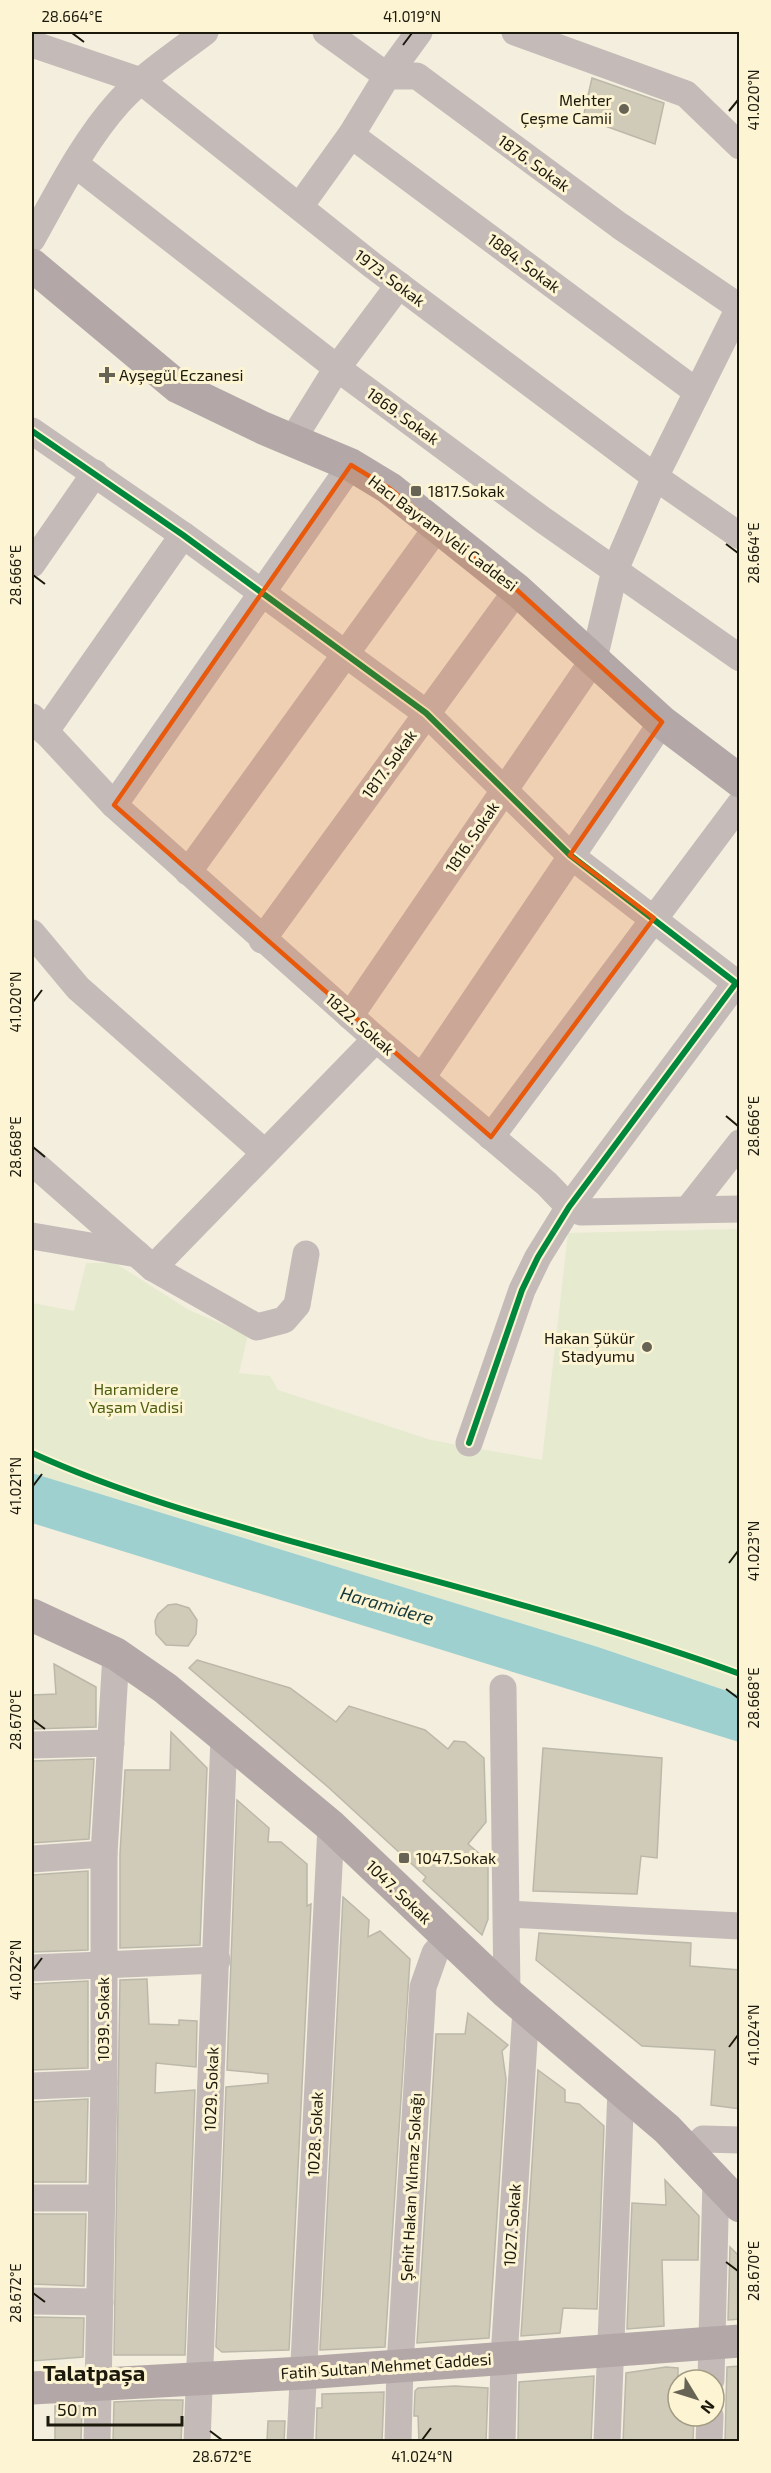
<svg xmlns="http://www.w3.org/2000/svg" width="771" height="2473" font-family="'Exo 2',sans-serif">
  <rect width="100%" height="100%" fill="#f3eedd"/>
  <polygon fill="#e6ebd0" points="739,1229 739,1695 598,1647 32,1473 32,1303 74,1311 86,1263 115,1263 189,1310 248,1335 239,1373 270,1376 278,1390 431,1440 542,1460 568,1233"/>
  <polygon fill="#9ed0d0" points="32,1473 598,1647 739,1695 739,1742 32,1523"/>
  <g fill="#d0cbb9" stroke="#bbb8aa" stroke-width="1.5">
    <polygon points="592,78 664,103 655,144 583,118"/>
    <polygon points="176,1604 189,1608 197,1620 196,1634 188,1646 166,1645 156,1634 155,1621 158,1614 168,1605"/>
    <polygon points="197,1660 290,1688 336,1722 349,1706 425,1730 448,1749 454,1741 465,1742 484,1758 486,1822 468,1844 488,1861 488,1919 482,1935 423,1881 426,1877 328,1787 189,1668"/>
    <polygon points="54,1664 96,1687 96,1727 32,1729 32,1695 56,1694"/>
    <polygon points="171,1732 207,1768 200,1945 120,1948 120,1854 125,1770 170,1770"/>
    <polygon points="543,1748 662,1758 657,1858 641,1856 637,1894 533,1891"/>
    <polygon points="94,1759 89,1839 32,1843 32,1761"/>
    <polygon points="237,1800 269,1828 268,1842 281,1842 307,1864 307,1906 311,1904 289,2350 222,2352 216,2347 226,2087 268,2083 268,2074 227,2070"/>
    <polygon points="88,1871 88,1950 32,1952 32,1875"/>
    <polygon points="343,1897 369,1920 368,1937 380,1931 410,1959 385,2347 320,2350"/>
    <polygon points="539,1933 691,1943 690,1966 740,1970 740,2109 711,2105 715,2050 642,2046 536,1960"/>
    <polygon points="147,1979 149,2024 179,2025 179,2020 197,2021 196,2067 156,2063 155,2093 195,2090 185,2355 114,2355 120,1980"/>
    <polygon points="88,1981 88,2068 32,2070 32,1984"/>
    <polygon points="468,2013 508,2045 502,2051 506,2079 489,2338 417,2343 436,2034 465,2034"/>
    <polygon points="538,2070 565,2090 565,2102 579,2104 604,2126 597,2309 563,2308 560,2333 521,2336"/>
    <polygon points="88,2099 86,2182 32,2182 32,2102"/>
    <polygon points="665,2180 699,2216 698,2260 662,2260 664,2326 627,2329 632,2203 666,2205"/>
    <polygon points="32,2214 86,2214 84,2286 32,2284"/>
    <polygon points="730,2247 740,2257 740,2319 728,2320"/>
    <polygon points="32,2317 84,2318 83,2357 32,2361"/>
    <polygon points="740,2366 740,2442 725,2442 727,2367"/>
    <polygon points="666,2367 678,2368 678,2416 694,2416 693,2442 623,2442 626,2373"/>
    <polygon points="594,2376 591,2442 518,2442 519,2382"/>
    <polygon points="455,2386 488,2388 486,2442 419,2442 418,2416 414,2416 415,2391 418,2388"/>
    <polygon points="384,2392 382,2442 316,2442 317,2408 322,2408 322,2394"/>
    <polygon points="158,2400 183,2400 181,2442 113,2442 114,2402"/>
    <polygon points="55,2406 82,2406 81,2442 55,2442"/>
    <polygon points="268,2421 285,2421 284,2442 267,2442"/>
  </g>
  <g fill="none" stroke-linecap="round" stroke-linejoin="round">
    <g stroke="#c4bbb9" stroke-width="27">
      <polyline points="326,32 387,76 417,76 620,226 739,307"/>
      <polyline points="515,32 686,94 740,146"/>
      <polyline points="32,44 141,81 372,265 655,477 740,536"/>
      <polyline points="351,135 697,392"/>
      <polyline points="75,164 337,368 543,520 740,658"/>
      <polyline points="300,206 351,135 387,76 419,32"/>
      <path d="M32 239C58 193 83 142 119 102 144 75 176 54 205 32"/>
      <polyline points="32,431 183,535 426,713 570,855 736,983 569,1207 538,1257 522,1290 469,1443"/>
      <polyline points="293,439 337,368 399,285"/>
      <polyline points="32,564 95,473"/>
      <polyline points="32,717 114,805 376,1039 547,1184 569,1207 581,1212 740,1209"/>
      <polyline points="45,732 183,535"/>
      <polyline points="114,805 351,465"/>
      <polyline points="188,872 438,526"/>
      <polyline points="32,933 78,988 264,1152"/>
      <polyline points="262,940 517,590"/>
      <polyline points="350,1016 594,659 615,570 655,477 740,306"/>
      <polyline points="423,1076 662,722"/>
      <polyline points="491,1137 740,804"/>
      <polyline points="32,1162 137,1254"/>
      <polyline points="689,1208 740,1143"/>
      <polyline points="32,1236 137,1254 153,1268 257,1327 284,1320 297,1305 306,1254"/>
      <polyline points="153,1268 376,1039"/>
      <polyline points="503,1688 507,1993"/>
      <polyline points="32,1745 111,1743"/>
      <polyline points="32,1859 104,1854"/>
      <polyline points="507,1914 740,1926"/>
      <polyline points="32,1968 217,1960"/>
      <polyline points="32,2086 104,2083"/>
      <polyline points="691,2152 703,2139 740,2140"/>
      <polyline points="32,2198 101,2198"/>
      <polyline points="32,2301 100,2302"/>
      <polyline points="711,2380 716,2179"/>
      <polyline points="97,2442 104,2083 104,1854 116,1654"/>
      <polyline points="197,2442 224,1737"/>
      <polyline points="300,2442 331,1826"/>
      <polyline points="398,2442 400,2365 423,1987 435,1953 447,1939"/>
      <polyline points="502,2442 504,2358 526,2009"/>
      <polyline points="607,2442 621,2089"/>
      <polyline points="709,2442 710,2416"/>
    </g>
    <g stroke="#b3a8a7" stroke-width="33">
      <polyline points="32,265 178,387 263,428 351,465 389,488 517,590 662,722 740,781"/>
      <polyline points="32,1615 116,1654 165,1688 211,1726 331,1826 507,1993 667,2129 740,2206"/>
      <polyline points="32,2388 303,2373 740,2341"/>
    </g>
    <g stroke="#fdf4d3" stroke-width="10">
      <g id="cycleway">
        <polyline points="32,431 183,535 426,713 570,855 736,983 569,1207 538,1257 522,1290 469,1443"/>
        <path d="M32 1453C122 1494 216 1520 312 1547 454 1587 600 1623 740 1674"/>
      </g>
    </g>
    <use href="#cycleway" stroke="#00873e" stroke-width="6"/>
  </g>
  <path fill="#e8590c" fill-opacity="0.2" stroke="#e8590c" stroke-width="4.5" stroke-linejoin="round" d="M351 465 389 488 517 590 662 722 570 855 654 918 491 1137 114 805Z"/>
  <path fill="none" stroke="#1b180c" stroke-width="2" d="M72 33 84 42M403 45 412 33M729 111 738 100M726 544 738 553M33 575 45 584M33 1002 42 990M726 1116 738 1126M33 1147 45 1157M33 1486 42 1474M729 1563 738 1551M726 1689 738 1698M33 1720 45 1729M33 1970 42 1958M729 2047 738 2035M726 2262 738 2271M33 2293 45 2302M210 2431 222 2440M422 2440 431 2428"/>
  <g fill="#676355" stroke="#fdf4d3" stroke-width="2">
    <circle cx="624" cy="109" r="6"/>
    <path d="M104 366h6v6h6v6h-6v6h-6v-6h-6v-6h6z"/>
    <rect x="410" y="485" width="12" height="12" rx="3"/>
    <circle cx="647" cy="1347" r="6"/>
    <rect x="398" y="1852" width="12" height="12" rx="3"/>
  </g>
  <g text-anchor="middle" stroke-width="6" stroke-linejoin="round" paint-order="stroke">
    <g font-size="16" fill="#1b180c" stroke="#fdf4d3" text-anchor="start">
      <text x="612" y="106" text-anchor="end">Mehter<tspan x="612" dy="18">Çeşme Camii</tspan></text>
      <text x="119" y="381">Ayşegül Eczanesi</text>
      <text x="428" y="497">1817.Sokak</text>
      <text x="635" y="1344" text-anchor="end">Hakan Şükür<tspan x="635" dy="18">Stadyumu</tspan></text>
      <text x="416" y="1864">1047.Sokak</text>
    </g>
    <g font-size="16" fill="#1b180c" stroke="#fdf4d3">
      <text transform="translate(534 163) rotate(36)" y="6">1876. Sokak</text>
      <text transform="translate(524 263) rotate(37)" y="6">1884. Sokak</text>
      <text transform="translate(390 278) rotate(37)" y="6">1973. Sokak</text>
      <text transform="translate(403 416) rotate(36)" y="6">1869. Sokak</text>
      <text transform="translate(443 533) rotate(37)" y="6">Hacı Bayram Veli Caddesi</text>
      <text transform="translate(389 764) rotate(-54)" y="6">1817. Sokak</text>
      <text transform="translate(472 837) rotate(-56)" y="6">1816. Sokak</text>
      <text transform="translate(360 1024) rotate(41)" y="6">1822. Sokak</text>
      <text transform="translate(399 1892) rotate(44)" y="6">1047. Sokak</text>
      <text transform="translate(103 2019) rotate(-90)" y="6">1039. Sokak</text>
      <text transform="translate(211 2089) rotate(-88)" y="6">1029. Sokak</text>
      <text transform="translate(315 2134) rotate(-87)" y="6">1028. Sokak</text>
      <text transform="translate(411 2187) rotate(-87)" y="6">Şehit Hakan Yılmaz Sokağı</text>
      <text transform="translate(512 2225) rotate(-86)" y="6">1027. Sokak</text>
      <text transform="translate(386 2366) rotate(-4)" y="6">Fatih Sultan Mehmet Caddesi</text>
    </g>
    <g font-size="16" fill="#4c5f0f" stroke="#fdf4d3">
      <text x="136" y="1395">Haramidere<tspan x="136" dy="18">Yaşam Vadisi</tspan></text>
    </g>
    <g font-size="18" font-style="italic" fill="#13373a" stroke="#fdf4d3">
      <text transform="translate(387 1606) rotate(16)" y="6">Haramidere</text>
    </g>
    <g font-size="22" font-weight="bold" fill="#1b180c" stroke="#fdf4d3">
      <text x="94" y="2381">Talatpaşa</text>
    </g>
  </g>
  <rect width="771" height="2473" fill="none" stroke="#fdf4d3" stroke-width="66"/>
  <g transform="translate(696 2398) rotate(128)"><circle r="28" fill="#fdf4d3" stroke="#a39c83" stroke-width="1.5"/>
  <path d="M0-4.5L10 22L0 15L-10 22Z" fill="#676355"/>
  <text y="-9" font-size="16" font-weight="bold" text-anchor="middle" fill="#1b180c">N</text>
  </g>
  <path d="M48 2416v9h134v-9" fill="none" stroke="#1b180c" stroke-width="3"/>
  <text x="57" y="2416" font-size="18" fill="#1b180c" stroke="#fdf4d3" stroke-width="4.5" paint-order="stroke">50 m</text>
  <rect x="33" y="33" width="705" height="2407" fill="none" stroke="#1b180c" stroke-width="2"/>
  <g font-size="15" text-anchor="middle" fill="#1b180c">
    <text x="72" y="22">28.664°E</text>
    <text x="412" y="22">41.019°N</text>
    <text transform="translate(754 100) rotate(-90)" y="5">41.020°N</text>
    <text transform="translate(754 553) rotate(-90)" y="5">28.664°E</text>
    <text transform="translate(16 575) rotate(-90)" y="5">28.666°E</text>
    <text transform="translate(16 1002) rotate(-90)" y="5">41.020°N</text>
    <text transform="translate(754 1126) rotate(-90)" y="5">28.666°E</text>
    <text transform="translate(16 1147) rotate(-90)" y="5">28.668°E</text>
    <text transform="translate(16 1486) rotate(-90)" y="5">41.021°N</text>
    <text transform="translate(754 1551) rotate(-90)" y="5">41.023°N</text>
    <text transform="translate(754 1698) rotate(-90)" y="5">28.668°E</text>
    <text transform="translate(16 1720) rotate(-90)" y="5">28.670°E</text>
    <text transform="translate(16 1970) rotate(-90)" y="5">41.022°N</text>
    <text transform="translate(754 2035) rotate(-90)" y="5">41.024°N</text>
    <text transform="translate(754 2271) rotate(-90)" y="5">28.670°E</text>
    <text transform="translate(16 2293) rotate(-90)" y="5">28.672°E</text>
    <text x="222" y="2462">28.672°E</text>
    <text x="422" y="2462">41.024°N</text>
  </g>
</svg>
